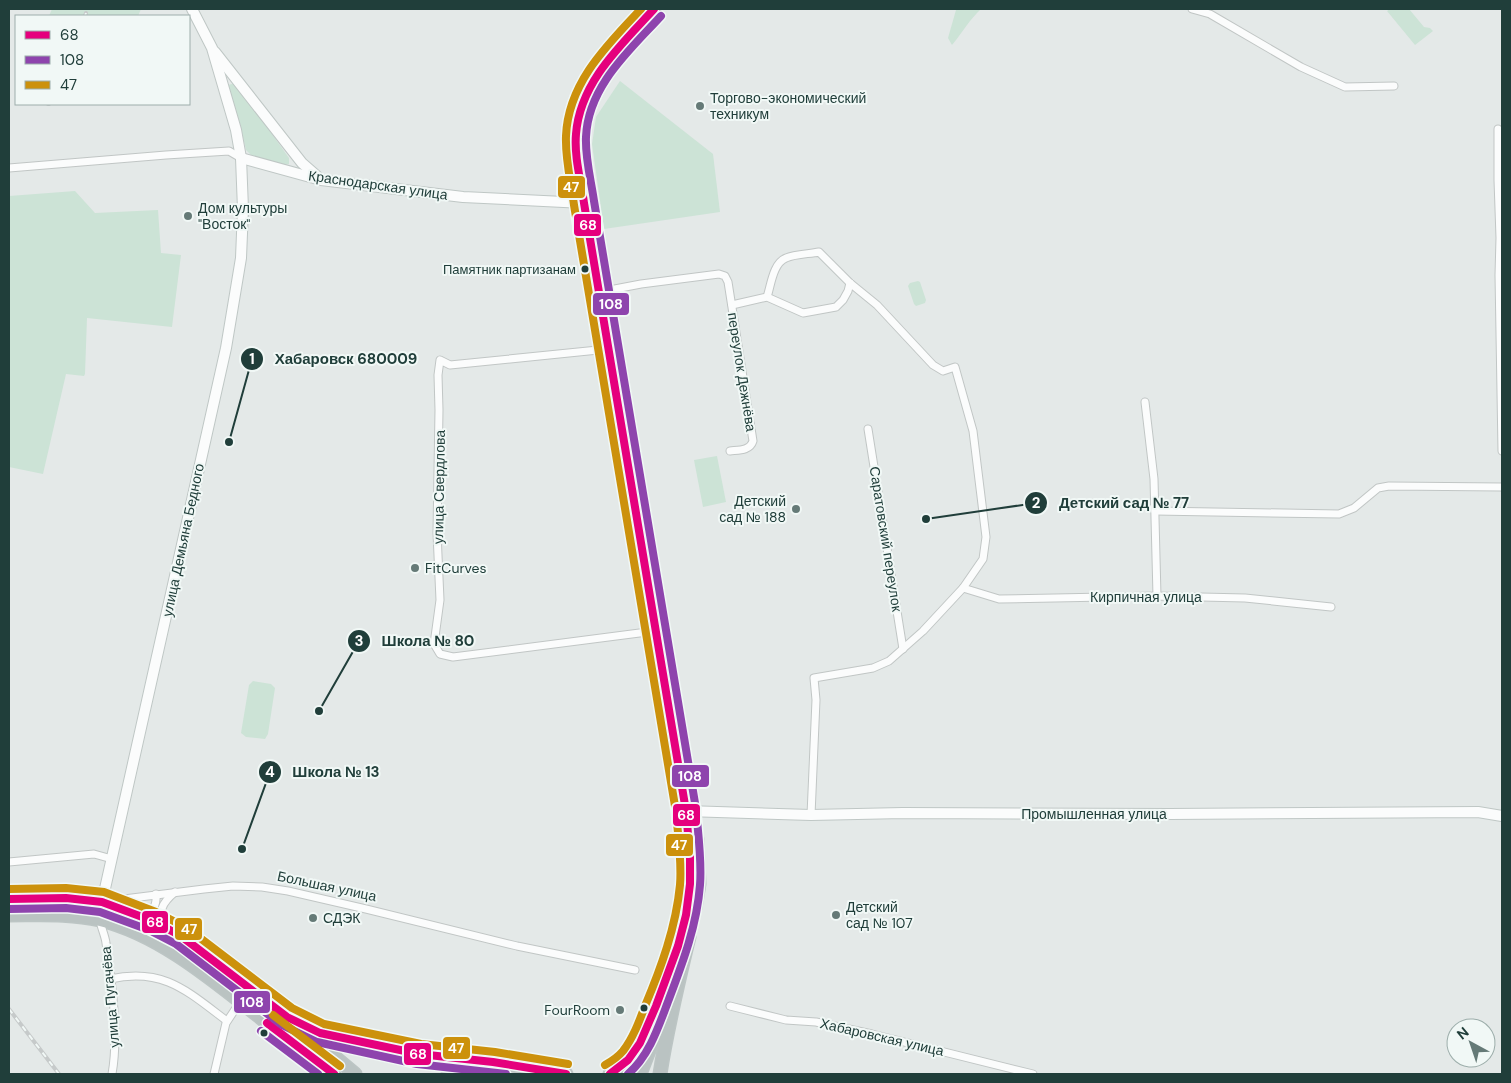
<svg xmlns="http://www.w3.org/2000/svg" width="1511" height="1083" font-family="'DM Sans',sans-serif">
  <rect width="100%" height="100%" fill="#e4e9e8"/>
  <g fill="#cce3d6">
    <polygon points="52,9 141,9 138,16 49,16"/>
    <path d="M952 9H981C970 19 962 33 952 45L948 38 956 10Z"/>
    <polygon points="1390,9 1409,9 1424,27 1430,28 1433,31 1415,45 1387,11"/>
    <polygon points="620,81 713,154 720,212 604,229 592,144 596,117"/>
    <polygon points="232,84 234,84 238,86 289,158 289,164 284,165 251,155 246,150 240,124 228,87 228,85"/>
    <polygon points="75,191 95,213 158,210 161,253 181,255 172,327 87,318 85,374 84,376 66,374 43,474 9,467 9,196"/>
    <polygon points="918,281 920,282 926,300 925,303 916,306 914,304 908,286 910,283"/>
    <polygon points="717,456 726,502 703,507 694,460"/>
    <polygon points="253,681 271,684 275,688 268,734 265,739 246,737 241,733 249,685"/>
  </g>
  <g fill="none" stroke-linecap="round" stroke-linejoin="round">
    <g stroke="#c1c6c5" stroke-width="9">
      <g id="street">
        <polyline points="1192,9 1210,14 1301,67 1345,87 1394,86"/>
        <polyline points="1498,129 1498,180 1500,238 1499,275 1502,451"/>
        <polyline points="9,168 166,155 229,151 241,158"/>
        <path d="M599 292 641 284 719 274 725 276 728 282 753 441C750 451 738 450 730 451"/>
        <path d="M767 297C771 285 773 263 786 258 795 254 809 254 819 252L850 283 877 305 933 365 943 371 955 367 973 431 986 537 983 559 963 588 923 631 889 661 873 668 814 678 816 700 811 815"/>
        <polyline points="732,305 767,297 803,313 836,307 843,300 848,291 850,283"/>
        <polyline points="608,349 450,365 440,360 438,375 439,410 437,533 440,600 434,644 440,654 453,657 655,631"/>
        <polyline points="1145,402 1154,479 1157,596"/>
        <polyline points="868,429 903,649"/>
        <polyline points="1155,511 1339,514 1354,508 1378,488 1389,486 1502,487"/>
        <polyline points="963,588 999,599 1157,596 1245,598 1331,607"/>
        <polyline points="9,862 94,854 112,859"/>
        <polyline points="108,901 204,889 233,886 262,887 288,891 366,909 517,946 635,970"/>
        <path d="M141 916C153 911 157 907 156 894"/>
        <path d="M100 920C101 928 105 935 106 943 112 982 119 1035 112 1074"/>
        <path d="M169 926C155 913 163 902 175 892"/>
        <path d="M110 979C163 967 187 991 227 1021"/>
        <polyline points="730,1006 786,1020 816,1022 872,1034 1033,1074"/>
        <polyline points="214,1074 226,1023 240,1002"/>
      </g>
    </g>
    <g stroke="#bfc7c5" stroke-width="12">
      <g id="secondary">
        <polyline points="215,52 302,163 318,177"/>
        <polyline points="241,158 321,180 463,197 584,203"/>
        <polyline points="686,811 811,815 903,813 1170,814 1478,812 1502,816"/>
        <polyline points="100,920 102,902 226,348 241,258 243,209 241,158 236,130 212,48 192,9"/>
      </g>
    </g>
    <g stroke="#bcc5c4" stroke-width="15">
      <g id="highway">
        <path d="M9 899C39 897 74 894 103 902 164 919 214 958 261 997 293 1022 324 1048 355 1074"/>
        <polyline points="695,908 699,884 697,839"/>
        <path d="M9 915C39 915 70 913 100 920 159 934 214 981 261 1018 285 1037 310 1055 334 1074"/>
        <polyline points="304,1027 335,1037 363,1042 419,1054 493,1062 566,1074"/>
        <polyline points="448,1074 464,1064 475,1065"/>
        <polyline points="610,1074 621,1067 634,1053"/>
        <path d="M629 1074C652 1016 685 947 690 884 692 860 688 835 686 811L584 203C581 181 575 154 576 134 578 82 622 45 654 9"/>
        <polyline points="640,1074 666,1007"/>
        <path d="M660 1074C667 1028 678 983 689 937"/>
      </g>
    </g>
    <use href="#street" stroke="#fbfcfc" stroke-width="7"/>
    <use href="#secondary" stroke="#fbfcfc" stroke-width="10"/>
    <use href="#highway" stroke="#bac3c2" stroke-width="12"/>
    <g stroke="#c6caca" stroke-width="4">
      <g id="rail">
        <polyline points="85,16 86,13"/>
        <polyline points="48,104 49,104"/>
        <polyline points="9,1009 59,1074"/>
      </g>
    </g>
    <use href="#rail" stroke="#f1f8f6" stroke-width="2" stroke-dasharray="5.5" stroke-linecap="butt"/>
    <g stroke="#f1f8f6" stroke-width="11">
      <g id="bus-1">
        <polyline points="9,899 66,898 102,902 153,921 181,936 287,1017 320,1033 419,1054 493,1062 566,1074"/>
        <polyline points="267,1023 334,1074"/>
        <path d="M610 1074 628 1060 640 1043 656 1006 678 946 686 915 690 884V857L686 811 584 203C581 181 574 157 576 134 580 82 621 45 654 9"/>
      </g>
    </g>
    <g stroke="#f1f8f6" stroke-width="11">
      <g id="bus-2">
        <polyline points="9,909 66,908 100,912 149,930 176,944 282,1025 317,1042 417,1064 506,1074"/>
        <polyline points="261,1031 318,1074"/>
        <path d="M628 1074C650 1055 659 1025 669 999 683 962 697 925 700 885 702 860 698 834 696 809L594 201C591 180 585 158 586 137 588 86 630 50 661 16"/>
      </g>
    </g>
    <g stroke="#f1f8f6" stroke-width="11">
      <g id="bus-3">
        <polyline points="9,889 66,888 104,892 156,912 187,928 292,1008 324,1024 421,1044 495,1052 568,1064"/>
        <polyline points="273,1015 340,1066"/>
        <path d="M605 1065C612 1061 618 1057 623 1051 633 1038 639 1022 645 1006 661 968 676 927 680 885 682 861 678 836 676 812L574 205C571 182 565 159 566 136 568 83 607 45 641 9"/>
      </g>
    </g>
    <use href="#bus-1" stroke="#e5007d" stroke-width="8"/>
    <use href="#bus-2" stroke="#8e44ad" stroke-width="8"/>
    <use href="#bus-3" stroke="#cc910c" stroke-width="8"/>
  </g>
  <g fill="#657a77" stroke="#f1f8f6" stroke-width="2">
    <circle cx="700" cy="106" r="5"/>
    <circle cx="188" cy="216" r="5"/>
    <circle cx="796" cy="509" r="5"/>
    <circle cx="415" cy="568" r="5"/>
    <circle cx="836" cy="915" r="5"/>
    <circle cx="313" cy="918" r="5"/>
    <circle cx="620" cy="1010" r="5"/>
  </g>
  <g fill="#203e3a" stroke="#f1f8f6" stroke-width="2">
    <circle cx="585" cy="269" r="4.5"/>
    <circle cx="644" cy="1008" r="4.5"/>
    <circle cx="264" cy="1033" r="4.5"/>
  </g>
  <g text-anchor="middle" stroke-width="4" stroke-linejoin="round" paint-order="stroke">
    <g font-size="13" fill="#203e3a" stroke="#f1f8f6" text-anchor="end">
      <text x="576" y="274">Памятник партизанам</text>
    </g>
    <g font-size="14" fill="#203e3a" stroke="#f1f8f6" text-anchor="start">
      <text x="710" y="103">Торгово-экономический<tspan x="710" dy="16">техникум</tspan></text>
      <text x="198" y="213">Дом культуры<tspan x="198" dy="16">"Восток"</tspan></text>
      <text x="786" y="506" text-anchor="end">Детский<tspan x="786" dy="16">сад № 188</tspan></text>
      <text x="425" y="573">FitCurves</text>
      <text x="846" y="912">Детский<tspan x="846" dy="16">сад № 107</tspan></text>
      <text x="323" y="923">СДЭК</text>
      <text x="610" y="1015" text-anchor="end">FourRoom</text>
    </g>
    <g font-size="14" fill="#203e3a" stroke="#f1f8f6">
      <text transform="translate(378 185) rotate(8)" y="5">Краснодарская улица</text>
      <text transform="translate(742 372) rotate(81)" y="5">переулок Дежнёва</text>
      <text transform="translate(439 487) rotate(-89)" y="5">улица Свердлова</text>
      <text transform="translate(886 539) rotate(81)" y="5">Саратовский переулок</text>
      <text transform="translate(183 540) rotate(-78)" y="5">улица Демьяна Бедного</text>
      <text x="1146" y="602">Кирпичная улица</text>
      <text x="1094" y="819">Промышленная улица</text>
      <text transform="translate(327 886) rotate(12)" y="5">Большая улица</text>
      <text transform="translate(110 997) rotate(-95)" y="5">улица Пугачёва</text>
      <text transform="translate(882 1037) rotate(13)" y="5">Хабаровская улица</text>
    </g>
  </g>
  <path fill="none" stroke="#203e3a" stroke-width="2" d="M229 442L252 359M926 519L1036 503M319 711L359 641M242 849L270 772"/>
  <g fill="#203e3a" stroke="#f1f8f6" stroke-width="2">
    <circle cx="229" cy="442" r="5"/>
    <circle cx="926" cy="519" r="5"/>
    <circle cx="319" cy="711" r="5"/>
    <circle cx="242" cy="849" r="5"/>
    <circle cx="252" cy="359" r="12"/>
    <circle cx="1036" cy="503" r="12"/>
    <circle cx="359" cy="641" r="12"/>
    <circle cx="270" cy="772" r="12"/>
  </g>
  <g font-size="15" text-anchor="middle" font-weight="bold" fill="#fff">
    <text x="252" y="364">1</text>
    <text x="1036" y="508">2</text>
    <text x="359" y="646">3</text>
    <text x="270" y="777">4</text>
  </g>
  <g font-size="15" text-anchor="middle" font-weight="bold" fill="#203e3a" stroke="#f1f8f6" stroke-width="4" stroke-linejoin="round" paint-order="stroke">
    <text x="346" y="364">Хабаровск 680009</text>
    <text x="1124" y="508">Детский сад № 77</text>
    <text x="428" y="646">Школа № 80</text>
    <text x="336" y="777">Школа № 13</text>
  </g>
  <g stroke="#f1f8f6" stroke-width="2">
    <rect x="557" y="175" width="29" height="24" rx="5" fill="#cc910c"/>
    <rect x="573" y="213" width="29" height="24" rx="5" fill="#e5007d"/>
    <rect x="592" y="292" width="38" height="24" rx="5" fill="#8e44ad"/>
    <rect x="671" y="764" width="39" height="24" rx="5" fill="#8e44ad"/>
    <rect x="672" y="803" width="29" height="24" rx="5" fill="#e5007d"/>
    <rect x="665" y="833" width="29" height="24" rx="5" fill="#cc910c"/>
    <rect x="141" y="910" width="28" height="24" rx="5" fill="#e5007d"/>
    <rect x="174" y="917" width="29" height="24" rx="5" fill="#cc910c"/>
    <rect x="233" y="990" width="38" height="24" rx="5" fill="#8e44ad"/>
    <rect x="442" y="1036" width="29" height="24" rx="5" fill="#cc910c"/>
    <rect x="403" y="1042" width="29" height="24" rx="5" fill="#e5007d"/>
  </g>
  <g font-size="14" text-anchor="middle" font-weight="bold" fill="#fff">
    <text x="571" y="192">47</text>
    <text x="588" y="230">68</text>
    <text x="611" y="309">108</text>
    <text x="690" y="781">108</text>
    <text x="686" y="820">68</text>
    <text x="679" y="850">47</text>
    <text x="155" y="927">68</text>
    <text x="189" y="934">47</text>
    <text x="252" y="1007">108</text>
    <text x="456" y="1053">47</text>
    <text x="418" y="1059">68</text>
  </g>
  <rect width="1511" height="1083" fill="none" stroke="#203e3a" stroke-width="20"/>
  <rect x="15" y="15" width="175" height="90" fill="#f1f8f6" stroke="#9daeab"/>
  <rect x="25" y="31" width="25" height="8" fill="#e5007d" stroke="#9daeab"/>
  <text x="60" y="40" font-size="15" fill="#203e3a">68</text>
  <rect x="25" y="56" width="25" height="8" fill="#8e44ad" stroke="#9daeab"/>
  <text x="60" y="65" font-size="15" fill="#203e3a">108</text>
  <rect x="25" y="81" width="25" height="8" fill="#cc910c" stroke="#9daeab"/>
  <text x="60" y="90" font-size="15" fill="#203e3a">47</text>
  <g transform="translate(1471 1043) rotate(320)"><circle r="24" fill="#f1f8f6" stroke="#9daeab"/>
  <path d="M0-4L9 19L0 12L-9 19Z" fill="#657a77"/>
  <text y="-8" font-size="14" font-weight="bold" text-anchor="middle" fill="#203e3a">N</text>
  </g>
</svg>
